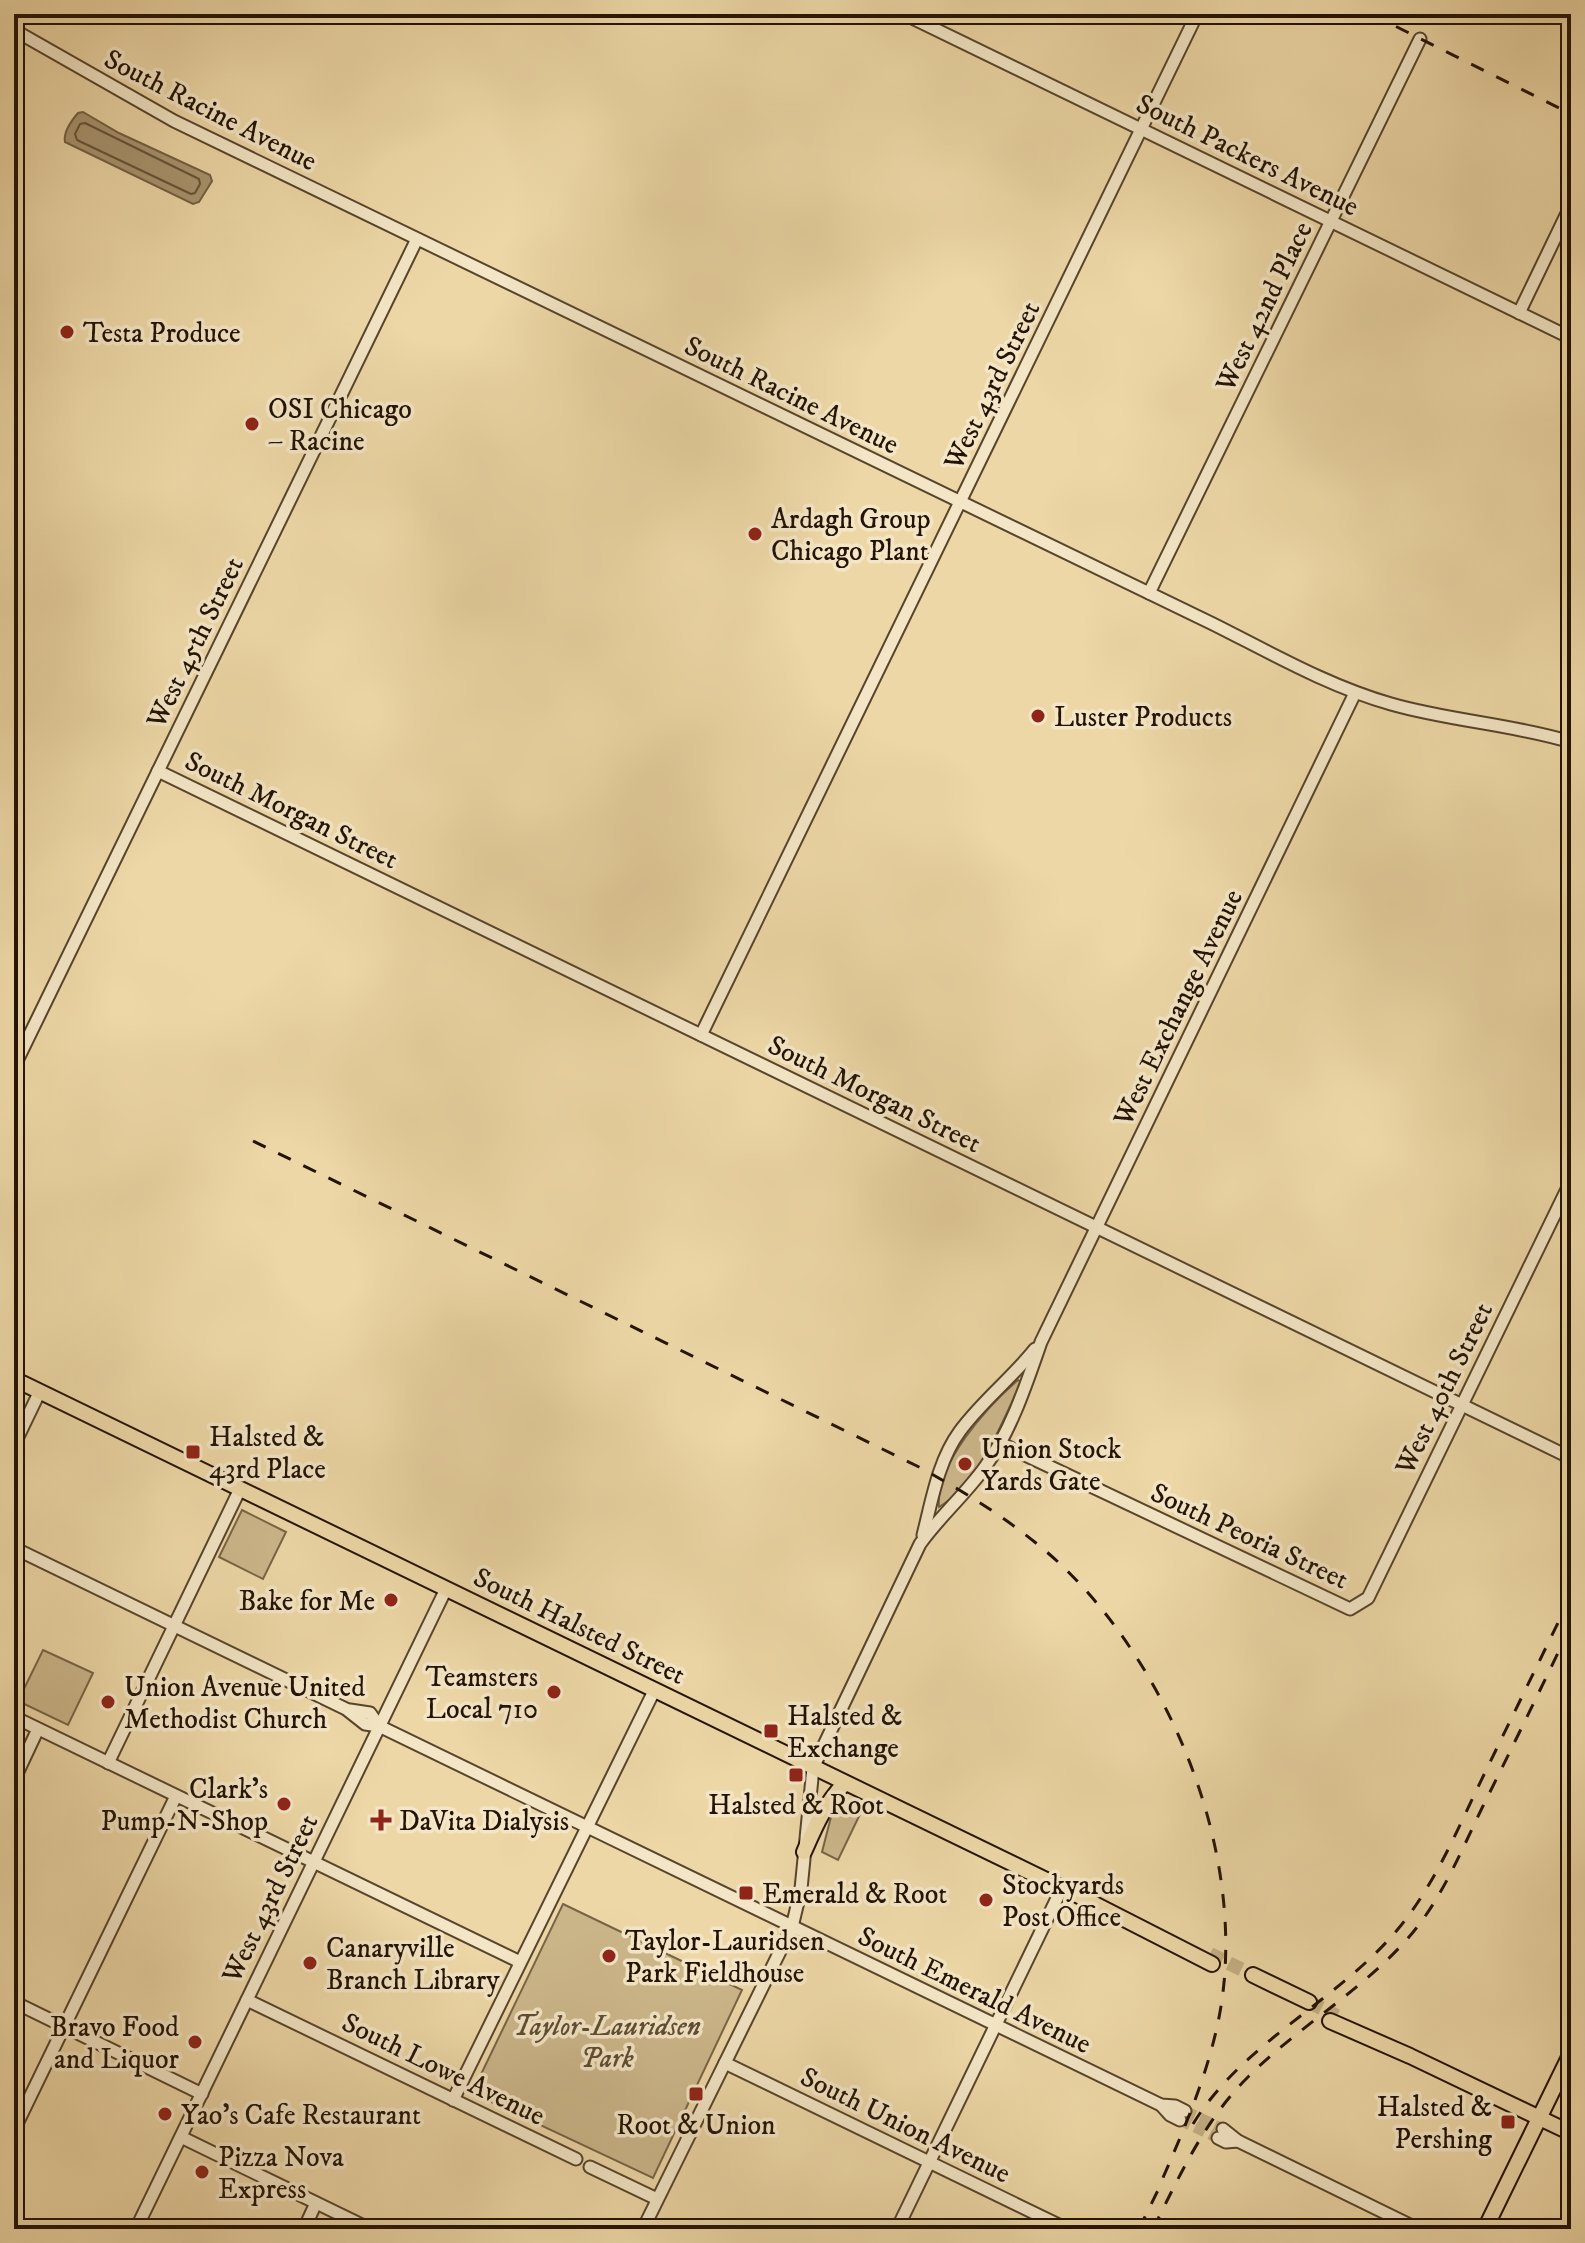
<svg xmlns="http://www.w3.org/2000/svg" width="1585" height="2243" font-family="'IM FELL DW Pica',serif">
  <rect width="100%" height="100%" fill="#edd7a6"/>
  <filter id="stains"><feTurbulence type="fractalNoise" baseFrequency=".0025" numOctaves="4"/><feColorMatrix values="0 0 0 0 .2 0 0 0 0 .09 0 0 0 0 .02 0 0 0 .5 -.17"/></filter>
  <radialGradient id="worn" r=".72"><stop offset=".6" stop-color="#630" stop-opacity="0"/><stop offset="1" stop-color="#630" stop-opacity=".3"/></radialGradient>
  <g fill="#cbb68a" stroke="#776446" stroke-width="2">
    <path d="M1018 1380 1021 1382C1003 1421 978 1485 939 1507 935 1464 987 1407 1018 1380Z"/>
    <polygon points="242,1510 286,1532 263,1579 219,1557"/>
    <polygon points="43,1650 93,1673 68,1725 18,1701"/>
    <polygon points="844,1804 862,1810 838,1860 822,1852 832,1813 835,1807"/>
    <polygon points="563,1904 742,1990 653,2178 472,2093"/>
  </g>
  <path fill="#a8946f" stroke="#736044" stroke-width="2" d="M83 112 119 133 210 175 212 181 199 202 193 204 65 142C63 132 72 120 78 113Z"/>
  <g fill="none" stroke-linecap="round" stroke-linejoin="round">
    <polygon stroke="#665439" stroke-width="2" points="85,123 199,179 200,184 195,193 191,194 77,140 75,134 80,124"/>
    <g stroke="#c5b085" stroke-width="11" stroke-dasharray="11 5.5" stroke-linecap="butt">
      <polyline points="1185,2111 1223,2129"/>
      <polyline points="1180,2120 1218,2138"/>
    </g>
    <g stroke="#c5b085" stroke-width="14" stroke-dasharray="14 7" stroke-linecap="butt">
      <polyline points="1210,1954 1253,1975"/>
      <polyline points="1309,2002 1337,2016"/>
    </g>
    <g stroke="#56442c" stroke-width="15">
      <g id="minor">
        <polyline points="904,14 1571,338"/>
        <path d="M14 30 174 121 1213 624C1271 653 1328 686 1391 704 1450 721 1512 724 1571 742"/>
        <polyline points="1519,313 1571,205"/>
        <polyline points="1149,593 1420,39"/>
        <polyline points="158,771 1571,1458"/>
        <polyline points="701,1035 1197,14"/>
        <polyline points="14,1067 417,239"/>
        <polyline points="1000,1443 1350,1609 1368,1598 1571,1181"/>
        <polyline points="14,1445 40,1391"/>
        <path d="M923 1535C932 1500 938 1461 960 1431 982 1401 1012 1378 1035 1349"/>
        <polyline points="14,1548 346,1709 365,1724 379,1726 1161,2105 1175,2106 1185,2111"/>
        <polyline points="350,1710 370,1713 379,1726"/>
        <polyline points="14,1717 520,1962"/>
        <polyline points="108,1763 240,1489"/>
        <polyline points="14,1780 38,1729"/>
        <polyline points="247,2000 576,2159"/>
        <polyline points="14,2002 202,2094"/>
        <polyline points="725,2063 1067,2229"/>
        <polyline points="453,2100 655,1689"/>
        <polyline points="1161,2105 1170,2115 1180,2120"/>
        <polyline points="1223,2129 1238,2141 1418,2229"/>
        <polyline points="14,2130 176,1796"/>
        <polyline points="181,2137 370,2229"/>
        <polyline points="1218,2138 1226,2142 1238,2141"/>
        <polyline points="590,2167 657,2199"/>
        <polyline points="136,2229 446,1589"/>
        <polyline points="304,2229 316,2203"/>
        <path d="M643 2229 792 1927 801 1889 813 1768 920 1544C940 1516 965 1495 985 1467 1011 1431 1026 1385 1041 1342L1355 693"/>
        <polyline points="897,2229 1062,1888"/>
      </g>
    </g>
    <g stroke="#231303" stroke-width="18">
      <g id="major">
        <polyline points="14,1379 1075,1894 1212,1964"/>
        <path d="M804 1852C815 1827 825 1803 845 1783"/>
        <polyline points="1253,1975 1309,2002"/>
        <polyline points="1330,2021 1410,2056 1571,2133"/>
        <polyline points="1485,2229 1571,2053"/>
      </g>
    </g>
    <use href="#minor" stroke="#f3e5c5" stroke-width="11"/>
    <use href="#major" stroke="#edd7a6" stroke-width="14"/>
    <g stroke="#231303" stroke-width="3" stroke-dasharray="14 14" stroke-linecap="butt">
      <polyline points="1371,14 1571,114"/>
      <path d="M253 1141 917 1466C967 1493 1015 1523 1057 1561 1171 1667 1248 1856 1220 2012 1209 2073 1183 2132 1158 2189"/>
      <path d="M1193 2124C1244 2041 1337 2002 1398 1929 1433 1887 1455 1835 1478 1787 1509 1723 1540 1660 1571 1596"/>
      <polyline points="1139,2229 1163,2180"/>
      <path d="M1153 2229C1180 2175 1205 2119 1249 2076 1299 2026 1362 1991 1409 1937 1442 1899 1461 1851 1483 1806 1513 1746 1542 1686 1571 1626"/>
    </g>
  </g>
  <g fill="#8f2418" stroke="#f3e5c5" stroke-width="3">
    <circle cx="67" cy="332" r="8"/>
    <circle cx="252" cy="424" r="8"/>
    <circle cx="755" cy="534" r="8"/>
    <circle cx="1038" cy="716" r="8"/>
    <rect x="185" y="1444" width="16" height="16" rx="4"/>
    <circle cx="965" cy="1464" r="8"/>
    <circle cx="391" cy="1600" r="8"/>
    <circle cx="554" cy="1692" r="8"/>
    <circle cx="108" cy="1702" r="8"/>
    <rect x="763" y="1723" width="16" height="16" rx="4"/>
    <rect x="788" y="1767" width="16" height="16" rx="4"/>
    <circle cx="284" cy="1804" r="8"/>
    <path d="M377 1808h8v8h8v8h-8v8h-8v-8h-8v-8h8z"/>
    <rect x="738" y="1885" width="16" height="16" rx="4"/>
    <circle cx="986" cy="1900" r="8"/>
    <circle cx="609" cy="1956" r="8"/>
    <circle cx="310" cy="1963" r="8"/>
    <circle cx="195" cy="2042" r="8"/>
    <rect x="688" y="2086" width="16" height="16" rx="4"/>
    <circle cx="165" cy="2114" r="8"/>
    <rect x="1500" y="2114" width="16" height="16" rx="4"/>
    <circle cx="202" cy="2172" r="8"/>
  </g>
  <g text-anchor="middle" stroke-width="7" stroke-linejoin="round" paint-order="stroke">
    <g font-size="28" fill="#231303" stroke="#f3e5c5">
      <text transform="translate(211 109) rotate(27)" y="10">South Racine Avenue</text>
      <text transform="translate(1248 154) rotate(26)" y="10">South Packers Avenue</text>
      <text transform="translate(1263 306) rotate(-64)" y="10">West 42nd Place</text>
      <text transform="translate(991 385) rotate(-64)" y="10">West 43rd Street</text>
      <text transform="translate(792 394) rotate(26)" y="10">South Racine Avenue</text>
      <text transform="translate(194 642) rotate(-64)" y="10">West 45th Street</text>
      <text transform="translate(292 809) rotate(26)" y="10">South Morgan Street</text>
      <text transform="translate(1177 1007) rotate(-64)" y="10">West Exchange Avenue</text>
      <text transform="translate(875 1093) rotate(26)" y="10">South Morgan Street</text>
      <text transform="translate(1443 1388) rotate(-64)" y="10">West 40th Street</text>
      <text transform="translate(1250 1535) rotate(25)" y="10">South Peoria Street</text>
      <text transform="translate(580 1625) rotate(26)" y="10">South Halsted Street</text>
      <text transform="translate(269 1898) rotate(-64)" y="10">West 43rd Street</text>
      <text transform="translate(975 1989) rotate(26)" y="10">South Emerald Avenue</text>
      <text transform="translate(444 2068) rotate(26)" y="10">South Lowe Avenue</text>
      <text transform="translate(906 2124) rotate(26)" y="10">South Union Avenue</text>
    </g>
    <g font-size="28" fill="#231303" stroke="#f3e5c5" text-anchor="start">
      <text x="83" y="342">Testa Produce</text>
      <text x="268" y="418">OSI Chicago<tspan x="268" dy="32">– Racine</tspan></text>
      <text x="771" y="528">Ardagh Group<tspan x="771" dy="32">Chicago Plant</tspan></text>
      <text x="1054" y="726">Luster Products</text>
      <text x="209" y="1446">Halsted &amp;<tspan x="209" dy="32">43rd Place</tspan></text>
      <text x="981" y="1458">Union Stock<tspan x="981" dy="32">Yards Gate</tspan></text>
      <text x="375" y="1610" text-anchor="end">Bake for Me</text>
      <text x="538" y="1686" text-anchor="end">Teamsters<tspan x="538" dy="32">Local 710</tspan></text>
      <text x="124" y="1696">Union Avenue United<tspan x="124" dy="32">Methodist Church</tspan></text>
      <text x="787" y="1725">Halsted &amp;<tspan x="787" dy="32">Exchange</tspan></text>
      <text x="268" y="1798" text-anchor="end">Clark's<tspan x="268" dy="32">Pump-N-Shop</tspan></text>
      <text x="796" y="1814" text-anchor="middle">Halsted &amp; Root</text>
      <text x="399" y="1830">DaVita Dialysis</text>
      <text x="1002" y="1894">Stockyards<tspan x="1002" dy="32">Post Office</tspan></text>
      <text x="762" y="1903">Emerald &amp; Root</text>
      <text x="625" y="1950">Taylor-Lauridsen<tspan x="625" dy="32">Park Fieldhouse</tspan></text>
      <text x="326" y="1957">Canaryville<tspan x="326" dy="32">Branch Library</tspan></text>
      <text x="179" y="2036" text-anchor="end">Bravo Food<tspan x="179" dy="32">and Liquor</tspan></text>
      <text x="1492" y="2116" text-anchor="end">Halsted &amp;<tspan x="1492" dy="32">Pershing</tspan></text>
      <text x="181" y="2124">Yao's Cafe Restaurant</text>
      <text x="696" y="2134" text-anchor="middle">Root &amp; Union</text>
      <text x="218" y="2166">Pizza Nova<tspan x="218" dy="32">Express</tspan></text>
    </g>
    <g font-size="28" font-style="italic" fill="#5e4c32" stroke="#f3e5c5">
      <text x="607" y="2035">Taylor-Lauridsen<tspan x="607" dy="32">Park</tspan></text>
    </g>
  </g>
  <rect width="1585" height="2243" fill="none" stroke="#edd7a6" stroke-width="48"/>
  <rect x="16" y="16" width="1553" height="2211" fill="none" stroke="#231303" stroke-width="4"/>
  <rect x="24" y="24" width="1537" height="2195" fill="none" stroke="#231303" stroke-width="2"/>
  <rect width="100%" height="100%" filter="url(#stains)"/>
  <rect width="100%" height="100%" fill="url(#worn)"/>
</svg>
